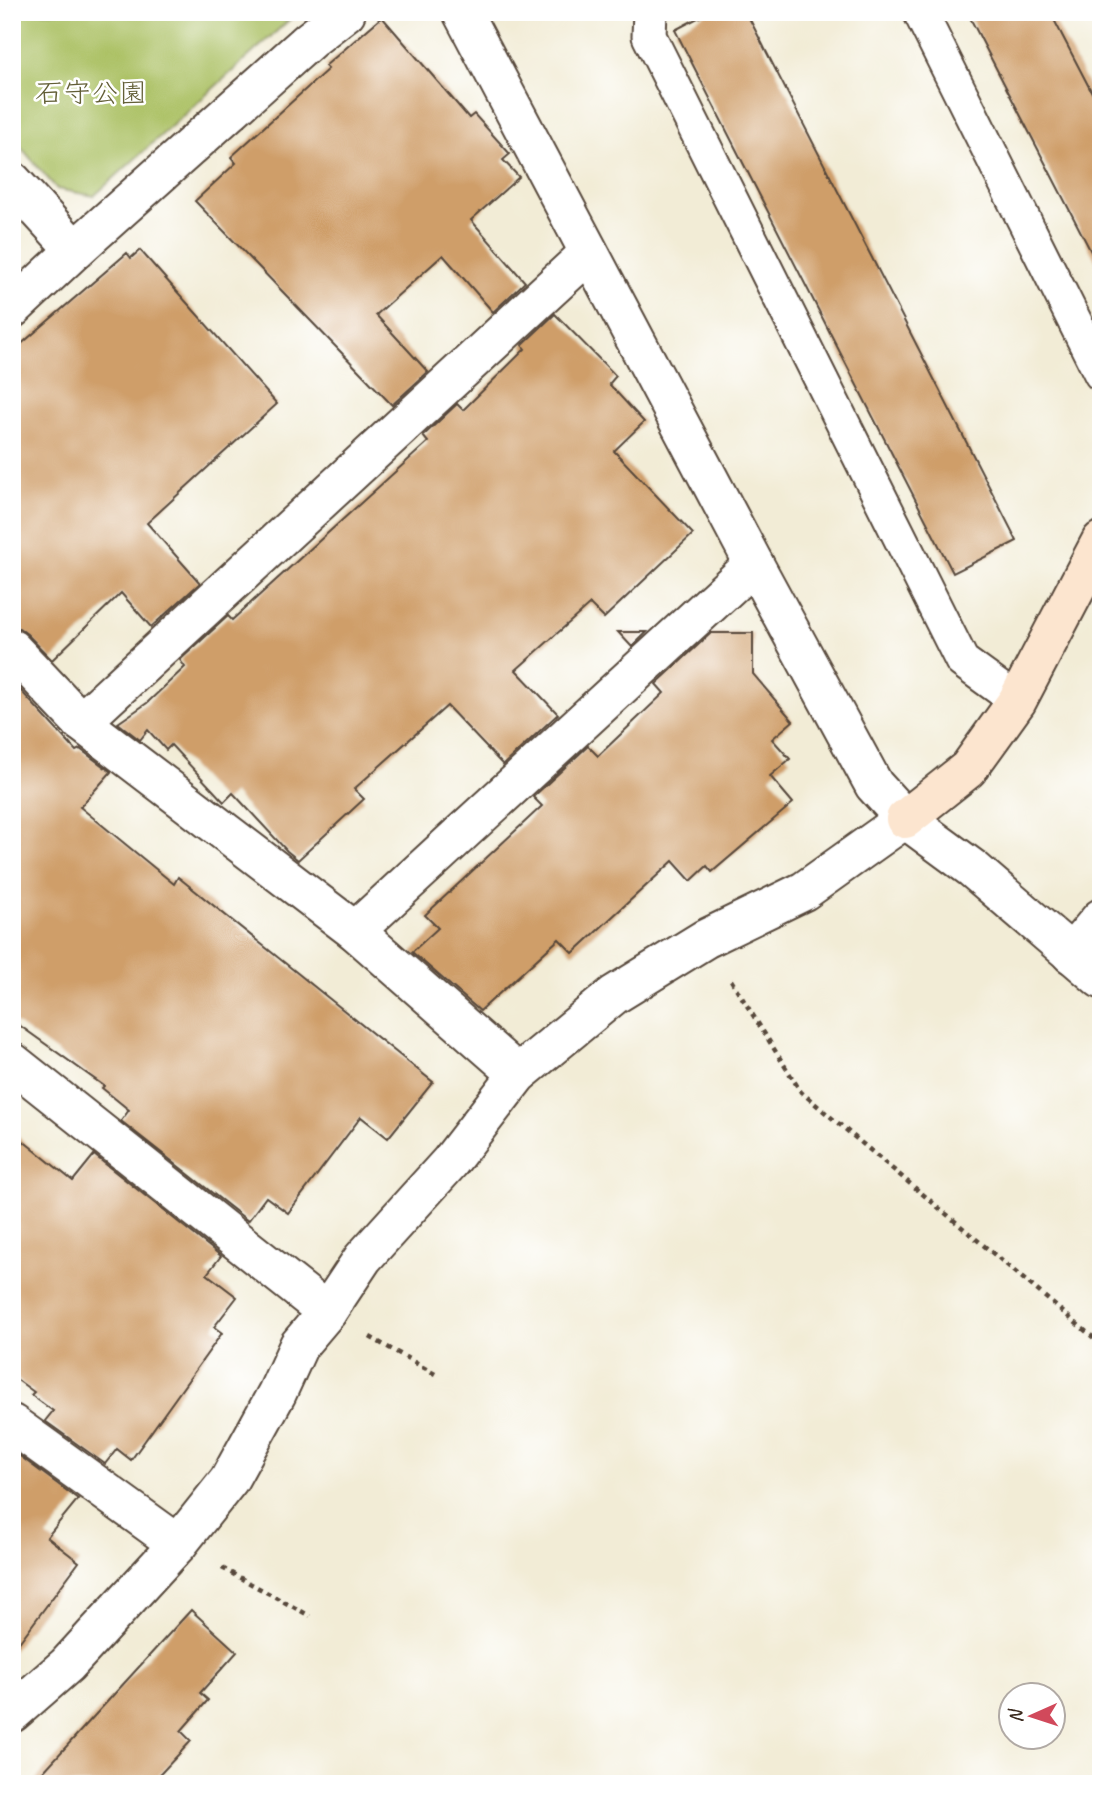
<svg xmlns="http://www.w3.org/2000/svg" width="1113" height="1796" font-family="Caveat,'Klee One',sans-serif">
  <rect width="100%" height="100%" fill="#fff"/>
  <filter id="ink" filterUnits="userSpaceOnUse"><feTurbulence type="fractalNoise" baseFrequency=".0143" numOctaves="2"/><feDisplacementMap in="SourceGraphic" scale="14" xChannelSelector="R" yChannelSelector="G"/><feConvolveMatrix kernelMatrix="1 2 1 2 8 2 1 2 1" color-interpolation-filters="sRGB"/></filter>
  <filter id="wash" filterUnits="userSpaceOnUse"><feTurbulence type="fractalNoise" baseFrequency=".00686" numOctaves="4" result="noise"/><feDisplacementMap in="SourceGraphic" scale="28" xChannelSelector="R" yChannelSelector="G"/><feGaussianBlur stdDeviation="1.57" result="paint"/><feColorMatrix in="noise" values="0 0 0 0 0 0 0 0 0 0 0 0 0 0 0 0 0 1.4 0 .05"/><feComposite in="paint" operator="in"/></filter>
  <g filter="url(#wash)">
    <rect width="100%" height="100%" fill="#f2ecd6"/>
    <polygon fill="#acc165" stroke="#747642" stroke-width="2" points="12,12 298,12 94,196 57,189 12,137"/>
    <g id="blocks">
      <g fill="#cf9e69">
        <polygon points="709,12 746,12 1017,541 953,573 675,30"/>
        <polygon points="967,12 1050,12 1101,110 1101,271"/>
        <polygon points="382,17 469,118 474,114 510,154 503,160 519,177 471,220 525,282 493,312 443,255 376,315 428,372 392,405 195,201 236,163 231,157 328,69 325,66"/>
        <polygon points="140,250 277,404 147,523 200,583 151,627 121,593 52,660 27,634 19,628 12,628 12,352 127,253 131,258"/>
        <polygon points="555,314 616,376 609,384 644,422 614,451 693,534 604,618 590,604 516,670 558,714 503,765 447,706 354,789 364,799 298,860 287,851 233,793 224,802 171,745 166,750 148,730 140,740 118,723 147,703 185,667 180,660 228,616 232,620 428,442 423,436 457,404 463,410 525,349 522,345"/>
        <polygon points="618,632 647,632 632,647"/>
        <polygon points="711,633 753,633 753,674 793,721 772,739 790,759 770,776 793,803 712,872 707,866 691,881 673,861 573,953 559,939 480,1011 412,952 438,928 425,915 542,806 533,797 588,746 598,756 664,693 656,684"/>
        <polygon points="12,681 76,751 80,749 111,772 80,807 174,884 178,877 433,1082 388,1138 361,1117 288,1213 266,1197 248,1221 121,1121 129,1110 102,1088 104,1086 12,1020"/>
        <polygon points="12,1132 73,1181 94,1155 221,1256 207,1274 237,1297 214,1327 222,1333 131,1460 117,1449 105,1464 45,1421 53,1411 31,1395 34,1392 12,1376"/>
        <polygon points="17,1454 78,1499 47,1537 79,1562 12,1652 12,1460"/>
        <polygon points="191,1610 237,1652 200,1693 208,1700 181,1731 191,1741 151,1784 32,1784"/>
      </g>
    </g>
  </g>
  <g filter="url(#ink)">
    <use href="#blocks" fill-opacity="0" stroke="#56473a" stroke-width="2"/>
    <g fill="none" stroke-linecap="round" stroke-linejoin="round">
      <g stroke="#56473a" stroke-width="37">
        <g id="lane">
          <polyline points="650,12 649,36 962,661 1017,701"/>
          <polyline points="920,12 1101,374"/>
        </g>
      </g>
      <g stroke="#56473a" stroke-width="42">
        <g id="street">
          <polyline points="462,12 754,564 874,785 905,819 973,869 1101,979"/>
          <polyline points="12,181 75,250"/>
          <polyline points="12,309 75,250 310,40 346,12"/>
          <polyline points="12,649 81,722 355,931 518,1074"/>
          <polyline points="81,722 589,253"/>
          <polyline points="355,931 754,564"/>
          <polyline points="1071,954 1101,918"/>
          <polyline points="12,1062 327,1312"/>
          <polyline points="12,1424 178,1544"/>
          <polyline points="12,1713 67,1665 178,1544 229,1480 277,1393 299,1345 327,1312 363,1258 450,1162 518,1074 614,995 705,939 804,891 905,819"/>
        </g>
      </g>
      <g stroke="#56473a" stroke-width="42">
        <polyline id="secondary" points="905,819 968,769 1017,701 1101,541"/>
      </g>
      <g stroke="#56473a" stroke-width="4.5" stroke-dasharray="5 5" stroke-linecap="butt">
        <polyline points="731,980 801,1092 1101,1344"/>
        <polyline points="370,1337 435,1374"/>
        <polyline points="222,1568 310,1616"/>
      </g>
      <use href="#lane" stroke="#fff" stroke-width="33"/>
      <use href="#street" stroke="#fff" stroke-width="38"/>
      <use href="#secondary" stroke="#fce5cf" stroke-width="38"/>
    </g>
  </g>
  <g text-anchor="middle" stroke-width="5" stroke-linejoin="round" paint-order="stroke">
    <g font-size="28" fill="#635f37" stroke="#fff">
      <text x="91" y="102">石守公園</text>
    </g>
  </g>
  <rect width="1113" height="1796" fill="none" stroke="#fff" stroke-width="42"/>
  <g transform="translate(1032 1716) rotate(267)"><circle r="33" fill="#ffffff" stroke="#b1aaa5" stroke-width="2"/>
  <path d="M0-5L12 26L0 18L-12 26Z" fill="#d1495b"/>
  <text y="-10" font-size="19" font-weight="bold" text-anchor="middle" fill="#3b2a1e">N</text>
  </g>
</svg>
